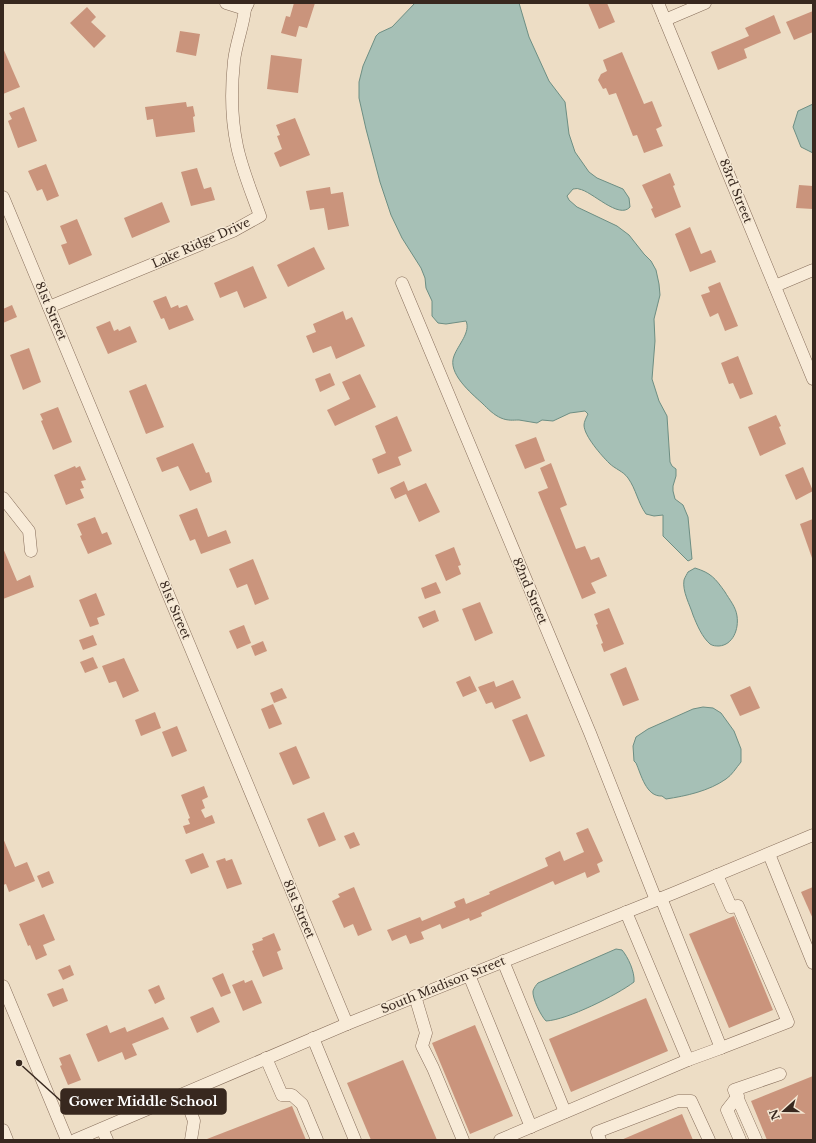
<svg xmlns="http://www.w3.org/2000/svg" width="816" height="1143" font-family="'Libre Baskerville',serif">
  <rect width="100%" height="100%" fill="#edddc5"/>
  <g fill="#a6c0b6" stroke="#6d8e83">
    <path d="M415 3H519L529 37 549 81 565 102 569 134 575 152 589 172 597 178 623 189 629 198 630 207C619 220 592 191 579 189 578 188 574 189 573 189L567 196 569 200 577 207 617 226 629 235 644 254 651 261 656 270 659 284 660 295 654 319 655 341 652 379 659 401 667 416 670 462 672 466 676 469V476L673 486V491L675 499 683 505 688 517 692 559 688 561 663 536V515L654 516 646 514C638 503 636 489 628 478 623 471 615 469 609 463 602 456 584 436 584 425 584 422 586 418 588 414L585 411 570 413 553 421 542 420 537 423C531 422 525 421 519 420 513 420 508 421 501 418 494 415 488 409 482 403 471 393 447 373 454 356 458 345 471 332 466 321L446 324 438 323 432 316V301L426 288 425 278 421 268 402 238 391 215 380 182 366 129 359 98V82L363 66 376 36 379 33 392 27Z"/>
    <polygon points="813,104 813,153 801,147 793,127 798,111"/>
    <path d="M695 568C711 573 715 578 725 592 729 599 736 607 737 616 739 629 733 645 719 646 716 646 713 646 710 644 702 637 697 625 693 615 690 605 682 591 684 580 685 577 687 574 688 572Z"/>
    <path d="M703 707 713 708 721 713 734 731 741 749V762C736 768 732 775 726 779 709 791 686 796 666 799L662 796C646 797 641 774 636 763L634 761 633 746 636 737 648 729 693 709Z"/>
    <path d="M616 949 622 950C628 957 635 972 634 982 617 995 567 1020 546 1021 541 1016 532 998 533 991 534 988 536 985 538 983Z"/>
  </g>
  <g fill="#ca947c">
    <polygon points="294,3 315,3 307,28 299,26 296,37 281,33 286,16 290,17"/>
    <polygon points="588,3 607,3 615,22 599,29"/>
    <polygon points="87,7 96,17 91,22 106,36 94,48 70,23"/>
    <polygon points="813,11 813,32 794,40 786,22"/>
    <polygon points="774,15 781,33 744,49 747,58 718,70 711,52 749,36 745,28"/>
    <polygon points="180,31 200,34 196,56 176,52"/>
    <polygon points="3,48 20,87 3,94"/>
    <polygon points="622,52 644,104 652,101 662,126 656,129 663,146 644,153 637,135 633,136 616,93 609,95 606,88 603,89 598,80 601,74 607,71 603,60"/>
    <polygon points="271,55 302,59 298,93 267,89"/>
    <polygon points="186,102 187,107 193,106 195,116 193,117 195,132 156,137 153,119 147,120 145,107"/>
    <polygon points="24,107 37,141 18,148 8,121 12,119 9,113"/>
    <polygon points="295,118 310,155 280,167 274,153 282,149 277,136 280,135 276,125"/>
    <polygon points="46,164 59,196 47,201 42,189 37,191 28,171"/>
    <polygon points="197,168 204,189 211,187 215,200 191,206 181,172"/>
    <polygon points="670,173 675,185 673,186 681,207 655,218 651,209 653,208 642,185"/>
    <polygon points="799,185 813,186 813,209 796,208"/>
    <polygon points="330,187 331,194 343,192 349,226 328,230 324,208 310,210 306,191"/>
    <polygon points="162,202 170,222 132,238 124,218"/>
    <polygon points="77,219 92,255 69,265 61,245 67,243 60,226"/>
    <polygon points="690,227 701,254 711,250 716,262 690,272 675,234"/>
    <polygon points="314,247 325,269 288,287 277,265"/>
    <polygon points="253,266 267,298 244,308 237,291 220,298 214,283"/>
    <polygon points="720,282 738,326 725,331 718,313 710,317 701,295 710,292 708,287"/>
    <polygon points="166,296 171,308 178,305 179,308 187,305 194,320 169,330 164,318 161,319 153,301"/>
    <polygon points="12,305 17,317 3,323 3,309"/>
    <polygon points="343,311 346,320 352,317 365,346 336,359 331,346 313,353 306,336 316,332 313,324"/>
    <polygon points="110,321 114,331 118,329 119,331 130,326 137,342 108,354 96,327"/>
    <polygon points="29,348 41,382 23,390 10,355"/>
    <polygon points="738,356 753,394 740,399 733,383 729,384 721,363"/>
    <polygon points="330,373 335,385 320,392 315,379"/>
    <polygon points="360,374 376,407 335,426 327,410 350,399 342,382"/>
    <polygon points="146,384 164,427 146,434 129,391"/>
    <polygon points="58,407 72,442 53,450 41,421 43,420 40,414"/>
    <polygon points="776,415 781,426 779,427 786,444 760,456 748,427"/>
    <polygon points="397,416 412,451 398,457 401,465 378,474 372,459 386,453 375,426"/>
    <polygon points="536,437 545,461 525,469 515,445"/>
    <polygon points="193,443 206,473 209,472 212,482 190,491 178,466 162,472 156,458"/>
    <polygon points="551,463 567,505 560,508 576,549 585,546 591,560 599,557 607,576 591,583 596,593 582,599 538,492 548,488 540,468"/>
    <polygon points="75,466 76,468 80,466 86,480 81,481 84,488 80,489 84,498 66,505 54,475"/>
    <polygon points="803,467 813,491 796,500 785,475"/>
    <polygon points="404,481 408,491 426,483 440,512 419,522 406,494 395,499 390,488"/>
    <polygon points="197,508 208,537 226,530 231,543 201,554 195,539 190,541 179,515"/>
    <polygon points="95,517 102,534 107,532 112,544 88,554 80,536 82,535 77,524"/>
    <polygon points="813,519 813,558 812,558 800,524"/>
    <polygon points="454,547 461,565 458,566 461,574 446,581 435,555"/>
    <polygon points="3,548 17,581 30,575 34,587 3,599"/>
    <polygon points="253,559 269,599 255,605 247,584 237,588 229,569"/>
    <polygon points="436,582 441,593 425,599 421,588"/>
    <polygon points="96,593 105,615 97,618 99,624 90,627 79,600"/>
    <polygon points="480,602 493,633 475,641 462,609"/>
    <polygon points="609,608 624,644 604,652 601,644 603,643 596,625 598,624 594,614"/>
    <polygon points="435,610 439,621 423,628 418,617"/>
    <polygon points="244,625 251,643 237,649 229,631"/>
    <polygon points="93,635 97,645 83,650 79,640"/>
    <polygon points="263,641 267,651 255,656 251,646"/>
    <polygon points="93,657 98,668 85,673 80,662"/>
    <polygon points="124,658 139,691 123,698 116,681 109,683 102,666"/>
    <polygon points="626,667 639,700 623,706 610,674"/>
    <polygon points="470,676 477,691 463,697 456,682"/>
    <polygon points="513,680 521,698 495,709 492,702 486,704 478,687 494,681 496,687"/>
    <polygon points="750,686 760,708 740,716 730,695"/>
    <polygon points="282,688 287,698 274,703 270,693"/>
    <polygon points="273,704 282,724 269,729 261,709"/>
    <polygon points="155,712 161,728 141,736 135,720"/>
    <polygon points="527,714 545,756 530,762 512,720"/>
    <polygon points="177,726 187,751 172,757 162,732"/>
    <polygon points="296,746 310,778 293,785 279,753"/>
    <polygon points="204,786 208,797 202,800 205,808 201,810 205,818 212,815 215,823 186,834 183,826 190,824 188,819 190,818 181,795"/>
    <polygon points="324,812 336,840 319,847 307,819"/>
    <polygon points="588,828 603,861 597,864 600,872 587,878 585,872 555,885 553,881 481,913 482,916 470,921 469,918 442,929 440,924 421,932 424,939 410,944 406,935 392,941 387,930 420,917 422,921 456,907 454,902 464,898 466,904 490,894 489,892 548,866 545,858 560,851 564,861 584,852 576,833"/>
    <polygon points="354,832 360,845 350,849 344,836"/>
    <polygon points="3,838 15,867 27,862 35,881 9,892 6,884 3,885"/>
    <polygon points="203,853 209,867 191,874 185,860"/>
    <polygon points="225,858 226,861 232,859 242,884 227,889 216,861"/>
    <polygon points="49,871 54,883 42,888 37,876"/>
    <polygon points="354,887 372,930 358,936 353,924 344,928 332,901 340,897 338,894"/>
    <polygon points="813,887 813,919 801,892"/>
    <polygon points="44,914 55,940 43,945 47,955 36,960 30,945 28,946 19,924"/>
    <polygon points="734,916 773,1010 729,1028 689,934"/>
    <polygon points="274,933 281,950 277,952 283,969 263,977 252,951 254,950 252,944 263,940 262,938"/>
    <polygon points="70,965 74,975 63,980 58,970"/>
    <polygon points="223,973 231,993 221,997 212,978"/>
    <polygon points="244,980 245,983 252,980 262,1003 243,1011 232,985"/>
    <polygon points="159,985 165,999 155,1004 148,990"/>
    <polygon points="63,988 68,1001 53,1007 47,994"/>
    <polygon points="646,998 668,1051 571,1092 549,1039"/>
    <polygon points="213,1007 220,1022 197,1033 190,1017"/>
    <polygon points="163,1017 169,1029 132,1044 137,1055 125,1060 122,1052 98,1062 86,1034 107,1025 110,1033 125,1027 127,1032"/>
    <polygon points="475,1025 513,1116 470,1134 432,1043"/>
    <polygon points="70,1054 81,1080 68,1085 60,1066 62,1065 59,1058"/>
    <polygon points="403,1060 437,1140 371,1140 347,1083"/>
    <polygon points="813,1076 813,1140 767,1140 751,1101"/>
    <polygon points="292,1106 306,1140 207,1140 207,1139"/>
    <polygon points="682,1114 693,1140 621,1140"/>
  </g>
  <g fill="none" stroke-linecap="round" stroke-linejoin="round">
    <g stroke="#876e5b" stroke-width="13">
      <g id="minor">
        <polyline points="226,3 245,9"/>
        <polyline points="658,3 813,379"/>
        <polyline points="665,20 705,3"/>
        <polyline points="3,197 347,1024"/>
        <polyline points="402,283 590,733 656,900"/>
        <polyline points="775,286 813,270"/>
        <path d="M49 307 233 231 260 216C252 193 242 170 237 146 231 118 231 89 234 61 236 43 243 27 245 9L248 3"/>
        <polyline points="3,498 29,531 31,551"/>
        <polyline points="769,854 813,963"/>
        <polyline points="717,875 731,907 738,906 788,1022 721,1048"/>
        <polyline points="661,898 721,1048 688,1060"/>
        <polyline points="503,961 565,1112"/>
        <polyline points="469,975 531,1127"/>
        <polyline points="3,986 67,1140"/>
        <polyline points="415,996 426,1033 422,1046 433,1068 463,1140"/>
        <polyline points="313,1038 355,1140"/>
        <polyline points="266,1058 282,1095 292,1095 302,1104 317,1140"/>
        <polyline points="184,1094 194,1121 191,1140"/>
        <polyline points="738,1096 727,1110 740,1140"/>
        <polyline points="102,1129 107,1140"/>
        <polyline points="3,1130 7,1140"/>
        <polyline points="75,1140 347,1024 674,893 813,835"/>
        <polyline points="500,1140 688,1060 626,912"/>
        <polyline points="600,1140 597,1132 678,1101 691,1101 709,1140"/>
        <polyline points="756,1140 734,1090 780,1074"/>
      </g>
    </g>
    <use href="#minor" stroke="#f8ebd8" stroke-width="12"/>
  </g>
  <g text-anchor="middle" stroke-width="3" stroke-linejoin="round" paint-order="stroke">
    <g font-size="12" fill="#38281f" stroke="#f5e8d4">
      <text transform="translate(736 191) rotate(68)" y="4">83rd Street</text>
      <text transform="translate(201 243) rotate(-24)" y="4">Lake Ridge Drive</text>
      <text transform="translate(51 311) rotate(67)" y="4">81st Street</text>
      <text transform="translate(530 591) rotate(67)" y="4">82nd Street</text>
      <text transform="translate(175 610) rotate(67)" y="4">81st Street</text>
      <text transform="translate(299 909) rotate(67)" y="4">81st Street</text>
      <text transform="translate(443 985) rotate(-22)" y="4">South Madison Street</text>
    </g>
  </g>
  <path fill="none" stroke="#38281f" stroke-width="1.5" d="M19 1063L61 1101"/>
  <circle fill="#38281f" stroke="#f5e8d4" stroke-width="1.5" cx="19" cy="1063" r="4"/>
  <rect fill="#38281f" stroke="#38281f" stroke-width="1.5" x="61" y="1089" width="165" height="25" rx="4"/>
  <g font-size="13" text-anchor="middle" font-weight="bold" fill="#fff">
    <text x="143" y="1106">Gower Middle School</text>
  </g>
  <rect width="816" height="1143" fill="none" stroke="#38281f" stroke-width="8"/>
  <g transform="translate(784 1111) rotate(249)" stroke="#f5e8d4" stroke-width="3" paint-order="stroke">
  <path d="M0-3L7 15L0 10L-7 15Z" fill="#38281f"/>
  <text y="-6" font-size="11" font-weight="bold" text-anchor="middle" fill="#38281f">N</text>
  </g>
</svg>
